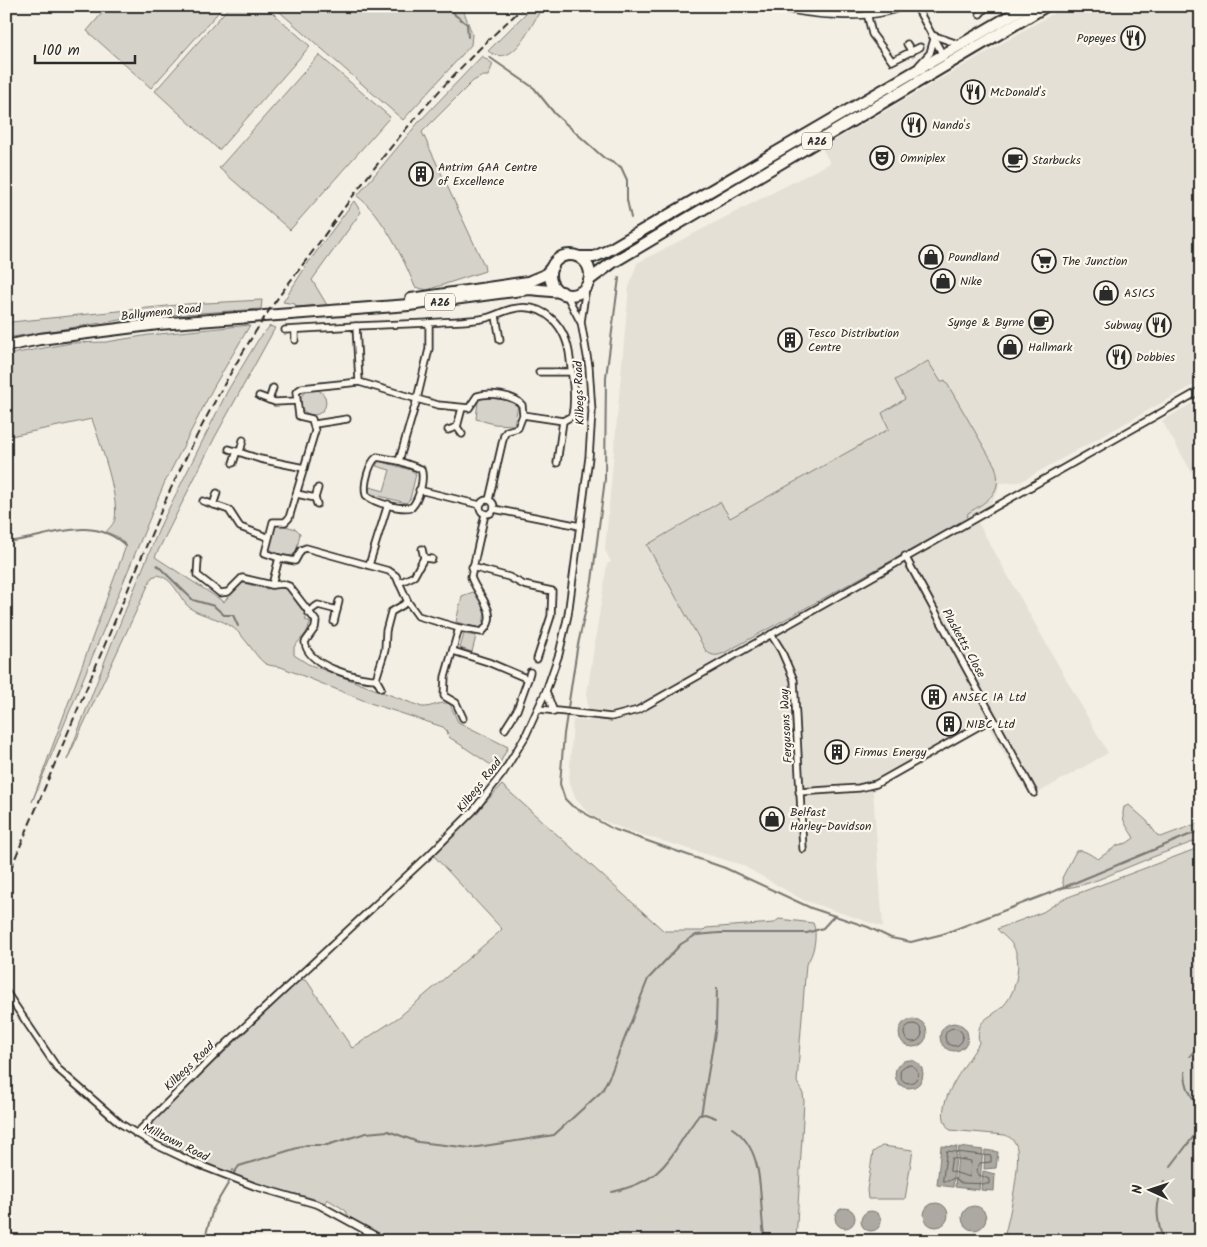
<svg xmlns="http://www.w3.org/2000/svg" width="1207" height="1247" font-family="Kalam,sans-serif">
  <rect width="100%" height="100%" fill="#f3efe4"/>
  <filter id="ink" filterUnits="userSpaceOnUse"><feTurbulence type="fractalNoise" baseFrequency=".02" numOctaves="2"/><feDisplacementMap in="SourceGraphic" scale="10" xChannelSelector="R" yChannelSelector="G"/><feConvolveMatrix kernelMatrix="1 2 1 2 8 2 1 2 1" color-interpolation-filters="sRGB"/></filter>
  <g filter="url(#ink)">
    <g fill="#e4e0d6" fill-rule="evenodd">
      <path d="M1066 6H1201V381L1020 482 999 483 998 492 977 521 1108 753 1031 797 988 726 873 791 883 927 803 900 742 865 626 830 592 816 576 799 569 781 573 720 588 721 587 693 607 564 611 562 605 550 629 287 637 263 830 163 822 148ZM945 380 995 466 998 474 991 499 968 513 967 519 766 631 718 655 706 651 647 545 720 502 730 518 758 503 890 429 906 400Z"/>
      <polygon points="1201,398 1201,488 1162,421"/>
    </g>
    <g fill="#d5d2c9" stroke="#807e7a">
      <polygon points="108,6 224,6 151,88 87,31"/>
      <polygon points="230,6 265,6 310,46 219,150 155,91"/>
      <polygon points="273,6 462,6 472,34 471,45 403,120"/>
      <path d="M533 6H544C531 21 516 71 488 51Z"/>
      <polygon points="319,55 390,117 290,230 219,168"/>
      <path d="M482 56 493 64 488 76H483L473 81 422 132 484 265 485 271 427 290 415 287C404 259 382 214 357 196L418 123Z"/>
      <polygon points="354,201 361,212 312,280 327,305 296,307 295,304 283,302 308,263"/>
      <polygon points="262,300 261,309 139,317 6,338 6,326 11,322 187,304"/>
      <path d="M250 325 213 388 164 484 32 802 126 546 118 537 106 532C109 528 114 524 115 519 119 495 100 443 92 419L6 437V355L71 343 106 342 149 335Z"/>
      <path d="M270 326 275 328 215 437 155 557 224 602 240 582 266 589 279 587 287 589 307 617 305 620 311 622 306 633 294 647V655L308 664 422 707C432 708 441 700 450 704L458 722 508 747 497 769 449 737 447 731 443 727 370 703 281 667C276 666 270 666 266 664 256 659 245 634 229 625 218 618 204 616 193 610 178 601 178 581 158 575L152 577 67 760 111 645 162 522 228 390 258 340Z"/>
      <path d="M928 361 941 382 945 380 995 466C1004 492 988 501 968 513L967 519 726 652C718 656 713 657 706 651L647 545 720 502 730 518 889 429 882 413 905 399 895 380Z"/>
      <circle cx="313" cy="402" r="13"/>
      <polygon points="482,397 514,401 518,405 514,425 494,424 476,419 478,401"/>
      <polygon points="379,461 411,470 416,474 410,499 406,503 368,493 370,487 384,491 390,470 376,466"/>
      <path d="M278 524 296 529 300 533 296 554C288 558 275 554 269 548L273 530Z"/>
      <polygon points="476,591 485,612 483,625 479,628 456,622 462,596"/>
      <polygon points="464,634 476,636 472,652 460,648"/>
      <path d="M502 785 664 931H703L706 928 774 923 779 919 813 923C818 933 814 956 806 964L797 1082 803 1094 804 1101 796 1241H391L349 1217 345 1210 327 1199 325 1203C295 1190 261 1191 234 1174L233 1169 231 1174 184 1153 147 1133V1126L301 979 307 981 352 1048 399 1017 497 934 502 929 434 856Z"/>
      <path d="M1129 805 1147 821 1157 835 1161 837 1201 822V839C1177 848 1154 856 1131 866 1108 875 1089 886 1064 888L1062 878 1076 851C1085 849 1090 855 1098 859L1118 845 1127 843 1134 838C1128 827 1120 821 1124 807Z"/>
      <path d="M1201 847V1241H1003C1009 1220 1020 1170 1017 1149 1016 1141 1011 1138 1005 1135L950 1130C928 1108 967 1065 979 1043 975 1017 990 1020 1004 1005 1016 993 1023 960 1013 946 1010 940 1002 935 997 929L1043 912 1063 899Z"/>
      <polygon points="882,1146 913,1150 905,1199 868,1199 867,1190 873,1152"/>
    </g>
    <g fill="#aca9a2" stroke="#787772">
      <circle cx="913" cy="1033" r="14"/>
      <circle cx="954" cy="1037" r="14"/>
      <circle cx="909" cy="1074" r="14"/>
      <polygon points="941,1146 957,1147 953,1187 937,1185"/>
      <polygon points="959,1147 983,1150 979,1190 955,1187"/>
      <polygon points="985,1150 998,1152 996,1168 984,1169"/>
      <polygon points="983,1171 995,1174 994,1191 981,1190"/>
      <circle cx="936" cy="1215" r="12"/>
      <circle cx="974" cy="1218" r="12"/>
      <circle cx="845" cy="1218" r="10"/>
      <circle cx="871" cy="1221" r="10"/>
    </g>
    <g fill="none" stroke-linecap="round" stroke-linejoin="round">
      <g stroke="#5f5d5b" stroke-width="1">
        <circle cx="913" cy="1033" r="9"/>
        <circle cx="954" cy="1037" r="9"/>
        <circle cx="909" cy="1074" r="9"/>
        <polygon points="947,1151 991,1156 991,1162 980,1163 976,1170 979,1175 989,1179 989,1184 961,1183 954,1178 948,1181 943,1181"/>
        <polygon points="952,1158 971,1161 970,1177 950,1171"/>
      </g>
      <g stroke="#787772" stroke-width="2">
        <polyline points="451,6 455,15 467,24 468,37"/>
        <polyline points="489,57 534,88 555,114 604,158 621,167 627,180 627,200 631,218"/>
        <polyline points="619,278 606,377 605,479 592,581 577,649 564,734 560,784 565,799 572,806 613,829 725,868 811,908 868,927 891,938 911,942 943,934 1055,891 1201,830"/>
        <path d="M6 542C46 539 91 512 126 546"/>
        <polyline points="157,565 193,600 214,606 224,615 233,615 238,626"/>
        <polyline points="1190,1056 1201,1043"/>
        <path d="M1185 1072C1185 1094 1198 1100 1201 1118"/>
        <polyline points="701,1115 716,1027 717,988"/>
        <path d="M732 1128C769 1152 757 1204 765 1241"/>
        <polyline points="1171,1166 1200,1128"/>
        <polyline points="234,1173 239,1166 307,1145 327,1145 366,1133 388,1131 418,1142 471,1148 554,1135 602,1091 611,1073 648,979 681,944 696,935 719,933 807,933 823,928 834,916"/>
        <path d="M612 1192C669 1179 668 1156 699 1115L705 1114 716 1118"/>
        <polyline points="204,1241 213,1209 229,1182"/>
        <path d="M1163 1241C1156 1216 1155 1207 1164 1182"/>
      </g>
      <g stroke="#2b2b2b" stroke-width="9">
        <g id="minor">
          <path d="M773 6C808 15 870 22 903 6"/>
          <polyline points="916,6 944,57"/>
          <polyline points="867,13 872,34 892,61 920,47"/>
          <polyline points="980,14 985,8 994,6"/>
          <polyline points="932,35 958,44"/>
          <polyline points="907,44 912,52"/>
          <polyline points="919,65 930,53 934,39"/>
          <polyline points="566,294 580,321"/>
          <polyline points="496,316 500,340"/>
          <polyline points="6,324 7,324"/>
          <polyline points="356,326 429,323"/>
          <polyline points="295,330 295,340"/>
          <polyline points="539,372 572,372"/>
          <polyline points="359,382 417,399 399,461"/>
          <polyline points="259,396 275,402 297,401"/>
          <polyline points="269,400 273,388"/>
          <polyline points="315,424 347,419"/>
          <polyline points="457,427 462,434"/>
          <polyline points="448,430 457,427 462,408"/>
          <polyline points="229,449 260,459 304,468"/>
          <polyline points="240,452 243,440"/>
          <path d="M377 457 399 461 421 469C425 479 419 499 412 507 400 510 374 503 366 495 363 485 369 463 377 457Z"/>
          <polyline points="233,463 237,451"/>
          <polyline points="557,463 563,421"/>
          <polyline points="419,490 480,505"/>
          <polyline points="297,494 315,498"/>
          <circle cx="487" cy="507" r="7"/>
          <path d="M489 500 504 435 507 431 518 428 523 415 522 405C514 395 489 392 477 396L469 408 438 405 417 399 429 349V323C448 321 468 322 486 318 495 316 503 311 512 309 546 301 567 328 570 359 572 377 576 398 572 416L563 421 523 415"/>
          <polyline points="203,501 229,510 240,527 267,537"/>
          <polyline points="317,504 315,498 318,488"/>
          <polyline points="213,505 217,493"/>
          <polyline points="494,509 580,526"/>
          <path d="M306 548 389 571 396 576 408 602 391 612 386 631 385 650 376 679C357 679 307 666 305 642L315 628 316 621 289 586 283 584 272 585 279 558 295 561 301 550Z"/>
          <polyline points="422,549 424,558"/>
          <polyline points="905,556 1034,793"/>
          <polyline points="279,558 265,553 273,522 285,522 289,518 315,431 312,419 299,416 296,392 302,388 359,382 356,326 285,330"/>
          <polyline points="198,560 197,575 220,593 228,592 242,578 272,585"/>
          <polyline points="369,565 388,504"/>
          <polyline points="472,567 509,577 524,585 552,591 551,616 537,659"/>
          <polyline points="399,583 414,576 424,558 432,559"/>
          <polyline points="408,602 418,616 459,628"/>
          <polyline points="308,612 318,605 337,610"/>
          <polyline points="334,622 339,601"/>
          <polyline points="771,634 781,650 794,680 803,849"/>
          <polyline points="453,651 488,662 528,679 517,710 505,729"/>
          <polyline points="376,679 381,688"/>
          <polyline points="528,679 530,672"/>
          <polyline points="546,691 554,712"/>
          <polyline points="539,709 611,717 638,710 1201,390"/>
          <path d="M463 718 456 703 444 696 445 677 459 628 482 632C502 614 476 594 471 577L485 514"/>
          <polyline points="799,792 859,788 876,784 993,718"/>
          <polyline points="6,992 58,1069 121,1124 154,1144 192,1162 254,1186 319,1205 385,1241"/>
          <polyline points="136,1134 226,1044 429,855 473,811 503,773 525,737 546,691 559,654 568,615 589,457 592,412 589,367 581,322 586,287"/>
        </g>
      </g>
      <g stroke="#2b2b2b" stroke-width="14">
        <g id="trunk">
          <circle cx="570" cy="275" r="20"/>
          <polyline points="579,257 594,257 607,251 1027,6"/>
          <polyline points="589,280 612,263 1046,6"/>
          <polyline points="411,299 528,282 545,275 553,266"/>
          <polyline points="6,346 40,339 158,324 409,305 529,289 562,292"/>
        </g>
      </g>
      <use href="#minor" stroke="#fbf7ec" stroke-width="5.5"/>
      <use href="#trunk" stroke="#fbf7ec" stroke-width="10"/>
      <path stroke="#2b2b2b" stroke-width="2" stroke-dasharray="8 4" stroke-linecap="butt" d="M6 880 166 499C194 439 225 379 261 323 279 294 301 268 321 240 380 156 448 74 525 6"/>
    </g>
  </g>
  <defs>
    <g id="restaurant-ring" transform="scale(1.25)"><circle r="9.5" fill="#fbf7ec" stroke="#2b2b2b" stroke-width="1.5"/><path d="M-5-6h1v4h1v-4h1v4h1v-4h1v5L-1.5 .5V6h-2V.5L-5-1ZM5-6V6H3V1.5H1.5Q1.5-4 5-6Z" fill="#2b2b2b"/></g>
    <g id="theatre-ring" transform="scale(1.25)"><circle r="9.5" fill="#fbf7ec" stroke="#2b2b2b" stroke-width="1.5"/><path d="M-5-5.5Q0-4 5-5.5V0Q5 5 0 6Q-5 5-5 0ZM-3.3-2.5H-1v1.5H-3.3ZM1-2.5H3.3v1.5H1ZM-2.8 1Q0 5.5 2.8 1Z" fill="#2b2b2b"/></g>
    <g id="cafe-ring" transform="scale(1.25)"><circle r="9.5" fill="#fbf7ec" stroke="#2b2b2b" stroke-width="1.5"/><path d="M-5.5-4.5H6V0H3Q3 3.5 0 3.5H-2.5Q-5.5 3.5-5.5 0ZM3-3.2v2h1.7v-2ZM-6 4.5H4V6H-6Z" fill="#2b2b2b"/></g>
    <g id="building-ring" transform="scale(1.25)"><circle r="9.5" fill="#fbf7ec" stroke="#2b2b2b" stroke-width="1.5"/><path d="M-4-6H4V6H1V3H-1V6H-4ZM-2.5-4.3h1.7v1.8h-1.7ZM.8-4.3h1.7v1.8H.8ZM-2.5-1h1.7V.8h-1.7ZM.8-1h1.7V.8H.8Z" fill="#2b2b2b"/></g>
    <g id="shop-ring" transform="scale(1.25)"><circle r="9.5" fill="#fbf7ec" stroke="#2b2b2b" stroke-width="1.5"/><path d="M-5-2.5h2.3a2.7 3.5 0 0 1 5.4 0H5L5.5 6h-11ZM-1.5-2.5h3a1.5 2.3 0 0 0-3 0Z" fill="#2b2b2b"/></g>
    <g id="supermarket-ring" transform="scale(1.25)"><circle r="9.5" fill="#fbf7ec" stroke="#2b2b2b" stroke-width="1.5"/><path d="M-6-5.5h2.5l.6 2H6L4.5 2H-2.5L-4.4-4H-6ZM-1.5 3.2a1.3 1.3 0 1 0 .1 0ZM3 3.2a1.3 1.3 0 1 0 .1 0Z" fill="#2b2b2b"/></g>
  </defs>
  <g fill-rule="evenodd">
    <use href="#restaurant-ring" x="1133" y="38"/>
    <use href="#restaurant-ring" x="973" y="92"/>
    <use href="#restaurant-ring" x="914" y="125"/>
    <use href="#theatre-ring" x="882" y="158"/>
    <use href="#cafe-ring" x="1015" y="160"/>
    <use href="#building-ring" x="421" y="174"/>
    <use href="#shop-ring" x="931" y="257"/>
    <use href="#supermarket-ring" x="1044" y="261"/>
    <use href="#shop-ring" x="943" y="281"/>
    <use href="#shop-ring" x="1106" y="293"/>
    <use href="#cafe-ring" x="1041" y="322"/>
    <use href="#restaurant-ring" x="1159" y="325"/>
    <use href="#building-ring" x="790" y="340"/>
    <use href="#shop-ring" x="1010" y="347"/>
    <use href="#restaurant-ring" x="1119" y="357"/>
    <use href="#building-ring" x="934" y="697"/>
    <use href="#building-ring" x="949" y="724"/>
    <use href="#building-ring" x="837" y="752"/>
    <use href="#shop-ring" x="772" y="819"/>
  </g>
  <g text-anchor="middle" stroke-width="4.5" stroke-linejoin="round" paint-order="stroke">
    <g fill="#fbf7ec" stroke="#696865" stroke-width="1">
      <rect x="802" y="132.5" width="30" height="17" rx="4"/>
      <rect x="425" y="293.5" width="30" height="17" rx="4"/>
    </g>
    <g font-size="11" font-weight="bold" fill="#2b2b2b">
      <text x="817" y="145">A26</text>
      <text x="440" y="306">A26</text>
    </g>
    <g font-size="12" fill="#2b2b2b" stroke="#fbf7ec" text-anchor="start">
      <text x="1116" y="42" text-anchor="end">Popeyes</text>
      <text x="990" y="96">McDonald's</text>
      <text x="932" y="129">Nando's</text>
      <text x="900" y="162">Omniplex</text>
      <text x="1032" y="164">Starbucks</text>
      <text x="438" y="171">Antrim GAA Centre<tspan x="438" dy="14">of Excellence</tspan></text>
      <text x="948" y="261">Poundland</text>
      <text x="1062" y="265">The Junction</text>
      <text x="960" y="285">Nike</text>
      <text x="1124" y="297">ASICS</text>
      <text x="1024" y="326" text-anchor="end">Synge &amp; Byrne</text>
      <text x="1142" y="329" text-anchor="end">Subway</text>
      <text x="808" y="337">Tesco Distribution<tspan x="808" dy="14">Centre</tspan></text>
      <text x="1028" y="351">Hallmark</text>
      <text x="1136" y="361">Dobbies</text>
      <text x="952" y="701">ANSEC IA Ltd</text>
      <text x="966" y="728">NIBC Ltd</text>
      <text x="854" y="756">Firmus Energy</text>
      <text x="790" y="816">Belfast<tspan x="790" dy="14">Harley-Davidson</tspan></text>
    </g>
    <g font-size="12" fill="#2b2b2b" stroke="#fbf7ec">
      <text transform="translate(161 312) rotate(-6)" y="4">Ballymena Road</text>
      <text transform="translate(579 393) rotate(-92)" y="4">Kilbegs Road</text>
      <text transform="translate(964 643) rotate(61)" y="4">Plasketts Close</text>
      <text transform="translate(786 726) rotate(-93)" y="4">Fergusons Way</text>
      <text transform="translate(479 785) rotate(-52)" y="4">Kilbegs Road</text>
      <text transform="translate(189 1066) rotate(-44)" y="4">Kilbegs Road</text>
      <text transform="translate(176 1142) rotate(26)" y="4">Milltown Road</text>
    </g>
  </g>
  <rect width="1207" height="1247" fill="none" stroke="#fbf7ec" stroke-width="25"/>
  <rect x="12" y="12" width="1182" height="1222" fill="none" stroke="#2b2b2b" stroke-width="2" filter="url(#ink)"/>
  <g transform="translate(1150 1190) rotate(273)" stroke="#fbf7ec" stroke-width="4" paint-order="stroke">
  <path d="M0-4L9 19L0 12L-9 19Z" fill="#2b2b2b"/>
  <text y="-8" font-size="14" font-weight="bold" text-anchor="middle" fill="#2b2b2b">N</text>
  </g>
  <path d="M35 55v8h100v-8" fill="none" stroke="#2b2b2b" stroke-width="2.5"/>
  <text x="42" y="55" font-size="15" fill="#2b2b2b" stroke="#fbf7ec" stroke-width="4" paint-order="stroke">100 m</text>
</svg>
